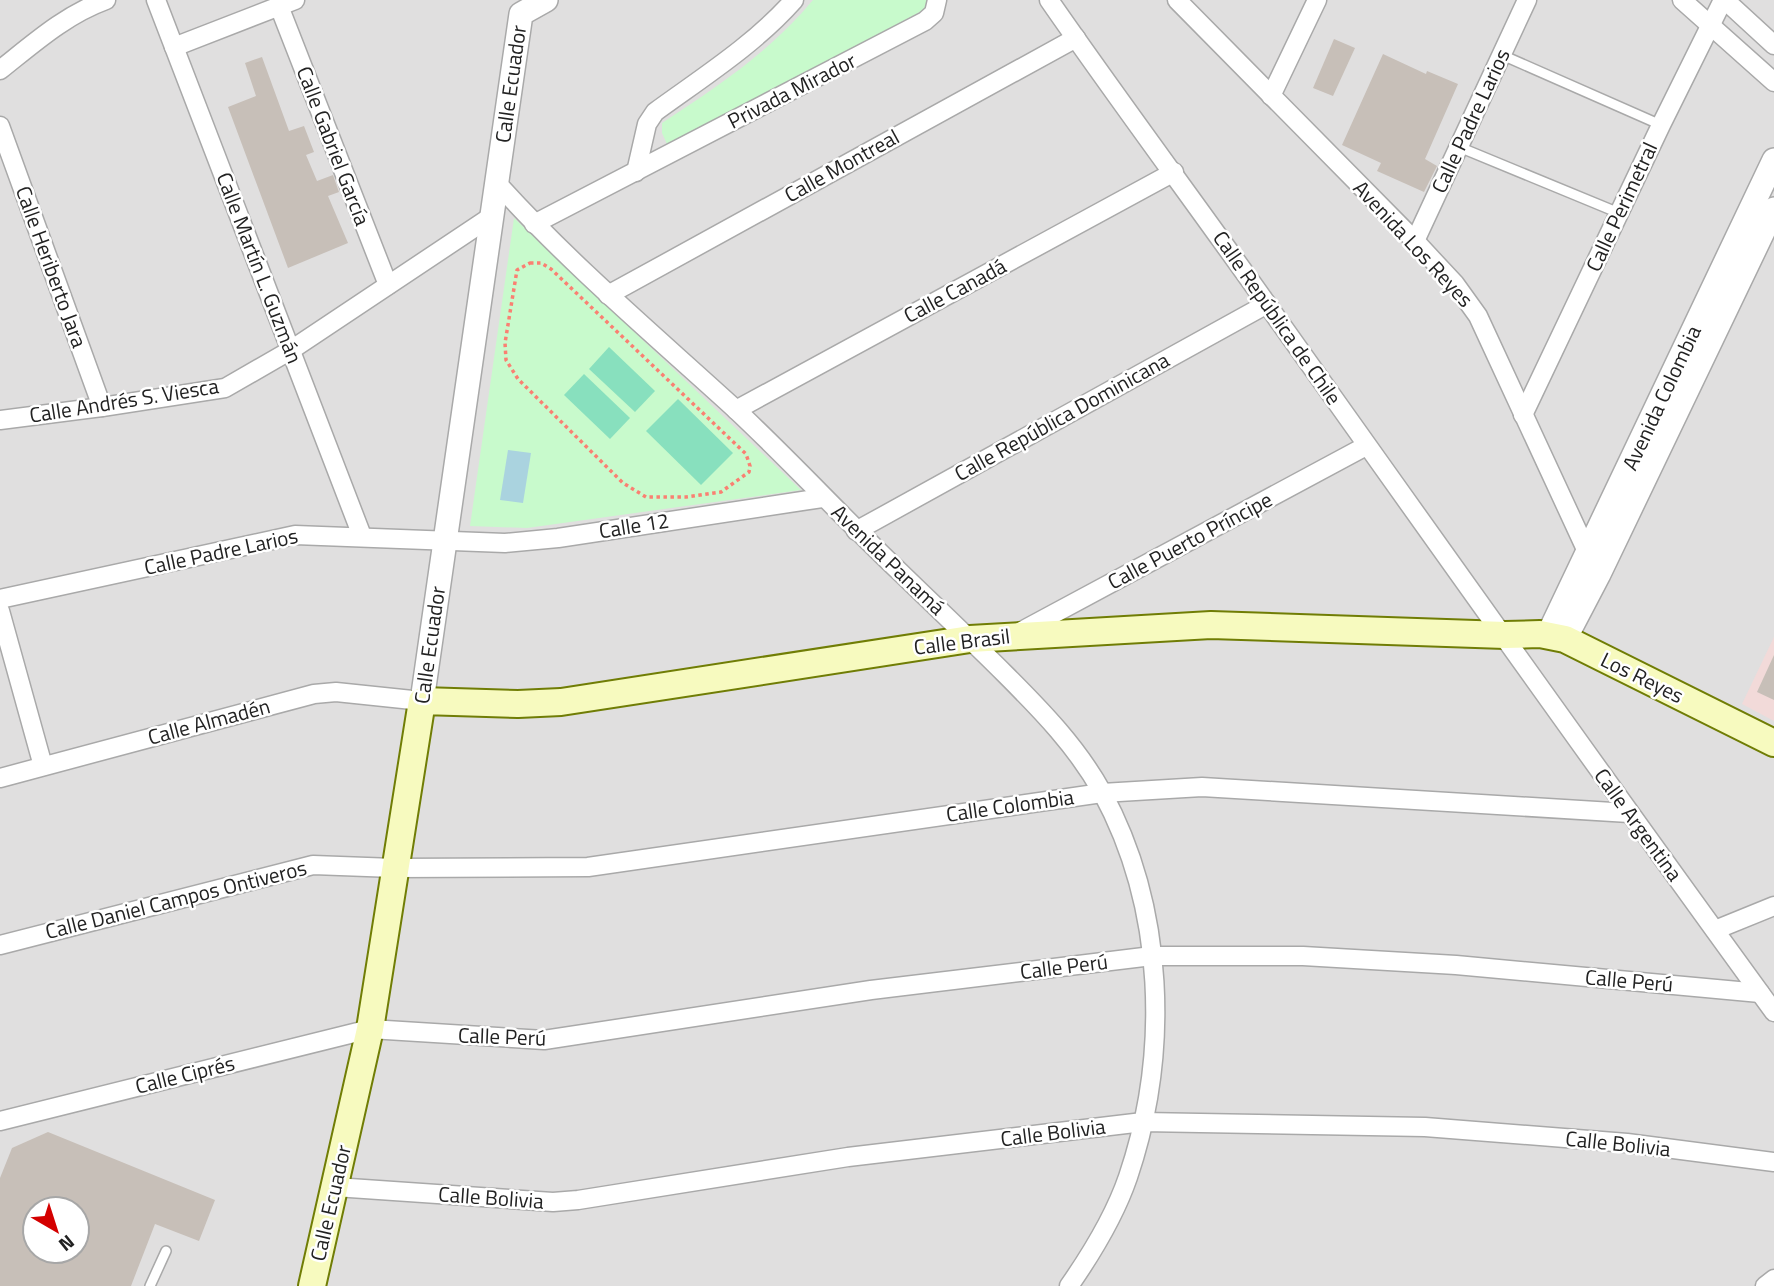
<svg xmlns="http://www.w3.org/2000/svg" width="1774" height="1286" font-family="'Titillium Web',sans-serif">
  <rect width="100%" height="100%" fill="#f2efe9"/>
  <path fill="#e0dfdf" fill-rule="evenodd" d="M0 0H1774V1286H0ZM35 1209H77V1251H35Z"/>
  <polygon fill="#f2dad9" points="1774,637 1774,721 1742,704"/>
  <g fill="#c8facc">
    <path d="M813 0H929L927 8 678 144H667L662 133V123C717 87 771 51 813 0Z"/>
    <polygon points="514,218 801,490 527,528 470,526"/>
  </g>
  <g fill="#88e0be">
    <polygon points="609,347 655,391 635,412 589,369"/>
    <polygon points="584,374 630,418 610,439 564,395"/>
    <polygon points="678,399 733,453 701,485 646,431"/>
  </g>
  <polygon fill="#aad3df" points="508,450 531,453 523,503 500,500"/>
  <g fill="#c7bfb8" fill-rule="evenodd">
    <polygon points="1334,39 1355,48 1333,96 1313,88"/>
    <polygon points="1383,54 1426,74 1427,71 1458,84 1425,159 1437,166 1424,192 1377,171 1381,163 1342,145"/>
    <polygon points="262,57 289,131 304,126 314,152 306,155 317,181 333,175 339,192 328,196 348,243 288,268 228,107 256,96 245,63"/>
    <polygon points="1774,655 1774,700 1757,692"/>
    <path d="M48 1132 215 1200 199 1241 155 1224 131 1286H0V1178L12 1148ZM35 1209H77V1251H35Z"/>
  </g>
  <g fill="none" stroke-linecap="round" stroke-linejoin="round">
    <g stroke="#a9a9a9" stroke-width="12">
      <g id="service">
        <polyline points="1502,55 1661,125"/>
        <polyline points="1459,147 1619,213"/>
        <polyline points="150,1286 166,1251"/>
      </g>
    </g>
    <g stroke="#a9a9a9" stroke-width="21">
      <g id="minor">
        <polyline points="156,0 362,536"/>
        <path d="M1049 0C1119 101 1193 200 1264 300 1433 538 1602 776 1774 1012"/>
        <polyline points="1177,0 1415,241 1455,284 1478,316 1590,558"/>
        <polyline points="1682,0 1774,82"/>
        <polyline points="1725,0 1774,45"/>
        <polyline points="279,6 388,285"/>
        <polyline points="174,47 295,0"/>
        <path d="M0 70C34 43 65 15 106 0"/>
        <polyline points="1271,96 1317,0"/>
        <polyline points="0,126 102,407"/>
        <path d="M636 172 647 124 655 112C703 77 754 45 794 0"/>
        <path d="M497 183C570 264 653 334 733 407 791 461 844 519 901 573 936 607 971 640 1006 675 1042 711 1077 747 1102 792 1165 908 1170 1053 1128 1177 1115 1215 1092 1253 1069 1286"/>
        <polyline points="534,224 925,21 934,13 937,0"/>
        <polyline points="1415,241 1527,0"/>
        <polyline points="608,295 1076,38"/>
        <polyline points="736,410 1174,172"/>
        <polyline points="1523,415 1661,125 1723,0"/>
        <polyline points="0,420 102,407 225,388 291,350 492,216"/>
        <polyline points="856,531 1267,304"/>
        <polyline points="0,599 295,535 505,543 558,538 822,498"/>
        <polyline points="0,611 43,766"/>
        <polyline points="1018,633 1366,446"/>
        <polyline points="0,778 314,694 336,692 422,701"/>
        <polyline points="1715,930 1774,906"/>
        <polyline points="0,945 313,865 394,868 588,867 1102,793 1202,787 1629,813"/>
        <polyline points="0,1121 370,1029 544,1040 871,990 1152,956 1303,956 1456,965 1760,993"/>
        <polyline points="335,1187 553,1202 578,1200 848,1157 1143,1122 1425,1127 1627,1143 1774,1162"/>
        <polyline points="1765,1286 1774,1279"/>
      </g>
    </g>
    <g stroke="#a9a9a9" stroke-width="26">
      <g id="tertiary">
        <polyline points="1548,635 1774,160"/>
        <polyline points="1565,639 1599,574 1774,209"/>
        <polyline points="422,701 521,14 546,0"/>
      </g>
    </g>
    <g stroke="#707d05" stroke-width="30">
      <polyline id="secondary" points="312,1286 370,1029 422,701 518,704 561,702 970,639 1211,625 1505,635 1540,634 1565,639 1774,743"/>
    </g>
    <polygon stroke="#fa8072" stroke-width="3.5" stroke-dasharray="3.5 3.5" stroke-linecap="butt" points="530,263 541,263 551,269 746,454 750,466 749,472 721,492 686,497 646,497 623,483 518,379 506,360 505,343 517,270"/>
    <use href="#service" stroke="#fff" stroke-width="9"/>
    <use href="#minor" stroke="#fff" stroke-width="18"/>
    <use href="#tertiary" stroke="#fff" stroke-width="23"/>
    <use href="#secondary" stroke="#f7fabf" stroke-width="26"/>
  </g>
  <g text-anchor="middle" stroke-width="5" stroke-linejoin="round" paint-order="stroke">
    <g font-size="21" fill="#222" stroke="#fff">
      <text transform="translate(511 84) rotate(-82)" y="7">Calle Ecuador</text>
      <text transform="translate(792 91) rotate(-27)" y="7">Privada Mirador</text>
      <text transform="translate(1471 121) rotate(-65)" y="7">Calle Padre Larios</text>
      <text transform="translate(333 146) rotate(69)" y="7">Calle Gabriel García</text>
      <text transform="translate(842 166) rotate(-29)" y="7">Calle Montreal</text>
      <text transform="translate(1622 207) rotate(-65)" y="7">Calle Perimetral</text>
      <text transform="translate(1413 244) rotate(47)" y="7">Avenida Los Reyes</text>
      <text transform="translate(51 267) rotate(70)" y="7">Calle Heriberto Jara</text>
      <text transform="translate(259 268) rotate(69)" y="7">Calle Martín L. Guzmán</text>
      <text transform="translate(955 291) rotate(-28)" y="7">Calle Canadá</text>
      <text transform="translate(1277 318) rotate(55)" y="7">Calle República de Chile</text>
      <text transform="translate(1662 398) rotate(-65)" y="7">Avenida Colombia</text>
      <text transform="translate(124 401) rotate(-9)" y="7">Calle Andrés S. Viesca</text>
      <text transform="translate(1062 417) rotate(-29)" y="7">Calle República Dominicana</text>
      <text transform="translate(634 526) rotate(-9)" y="7">Calle 12</text>
      <text transform="translate(1190 541) rotate(-28)" y="7">Calle Puerto Príncipe</text>
      <text transform="translate(221 552) rotate(-12)" y="7">Calle Padre Larios</text>
      <text transform="translate(888 560) rotate(44)" y="7">Avenida Panamá</text>
      <text transform="translate(962 642) rotate(-7)" y="7">Calle Brasil</text>
      <text transform="translate(430 645) rotate(-82)" y="7">Calle Ecuador</text>
      <text transform="translate(1642 678) rotate(26)" y="7">Los Reyes</text>
      <text transform="translate(209 722) rotate(-15)" y="7">Calle Almadén</text>
      <text transform="translate(1010 806) rotate(-8)" y="7">Calle Colombia</text>
      <text transform="translate(1638 825) rotate(54)" y="7">Calle Argentina</text>
      <text transform="translate(176 900) rotate(-14)" y="7">Calle Daniel Campos Ontiveros</text>
      <text transform="translate(1064 967) rotate(-7)" y="7">Calle Perú</text>
      <text transform="translate(1629 981) rotate(5)" y="7">Calle Perú</text>
      <text transform="translate(502 1037) rotate(2)" y="7">Calle Perú</text>
      <text transform="translate(185 1075) rotate(-14)" y="7">Calle Ciprés</text>
      <text transform="translate(1053 1133) rotate(-7)" y="7">Calle Bolivia</text>
      <text transform="translate(1618 1144) rotate(6)" y="7">Calle Bolivia</text>
      <text transform="translate(491 1198) rotate(4)" y="7">Calle Bolivia</text>
      <text transform="translate(331 1203) rotate(-77)" y="7">Calle Ecuador</text>
    </g>
  </g>
  <g transform="translate(56 1230) rotate(141)"><circle r="33" fill="#ffffff" stroke="#a7a7a7" stroke-width="2"/>
  <path d="M0-5L12 26L0 18L-12 26Z" fill="#d40000"/>
  <text y="-10" font-size="19" font-weight="bold" text-anchor="middle" fill="#222222">N</text>
  </g>
</svg>
